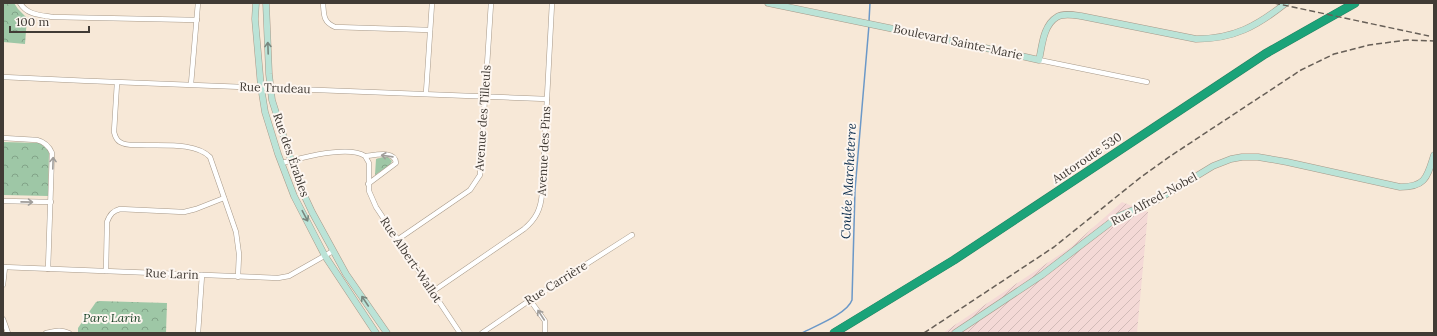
<svg xmlns="http://www.w3.org/2000/svg" width="1437" height="336" font-family="Lora,serif">
  <defs>
    <pattern id="industrial-furrows" width="10" height="10" patternUnits="userSpaceOnUse"><rect width="10" height="10" fill="#f4d9d6"/><path d="M-1 1l2-2M0 10L10 0M9 11l2-2" fill="none" stroke="#d2bbb8"/></pattern>
    <pattern id="park-crowns" width="20" height="18" patternUnits="userSpaceOnUse"><rect width="20" height="18" fill="#9ec7a6"/><path d="M2 6a3 3 0 1 1 6 0M12 15a3 3 0 1 1 6 0" fill="none" stroke="#82a388"/></pattern>
  </defs>
  <rect width="100%" height="100%" fill="#f7e8d7"/>
  <polygon fill="url(#industrial-furrows)" points="1122,202 1148,212 1137,333 943,333 1071,247"/>
  <g fill="url(#park-crowns)">
    <polygon points="3,3 14,3 18,9 27,18 25,44 3,42"/>
    <polygon points="3,142 40,143 48,150 49,153 48,196 3,195"/>
    <polygon points="387,156 392,161 390,165 375,175 376,159"/>
    <polygon points="99,301 167,303 166,333 78,333 78,328 96,302"/>
  </g>
  <g fill="none" stroke-linecap="round" stroke-linejoin="round">
    <g stroke="#6b98c8" stroke-width="1.5">
      <polyline points="869,21 870,3"/>
      <path d="M802 333C815 326 847 314 852 300L855 190 869 25"/>
    </g>
    <g stroke="#a79989" stroke-width="5.5">
      <g id="street">
        <path d="M20 3C27 15 40 15 53 17L197 20"/>
        <path d="M323 3C324 15 323 22 335 27L430 30"/>
        <polyline points="1039,60 1147,82"/>
        <path d="M3 77C184 86 365 90 547 99"/>
        <path d="M117 83 114 132C115 136 116 140 120 142 126 146 134 145 141 145 162 146 195 142 210 157L236 232 239 254 238 277"/>
        <polyline points="191,84 198,3"/>
        <polyline points="426,93 432,3"/>
        <path d="M3 138 37 140C45 142 49 146 52 153L48 269"/>
        <path d="M366 156C375 155 395 150 396 163L368 184"/>
        <path d="M282 163C300 158 349 145 365 156L369 163V191L376 207 460 333"/>
        <polyline points="3,201 51,202"/>
        <polyline points="397,240 470,190 480,175 491,3"/>
        <polyline points="3,267 278,278 289,276 333,251"/>
        <path d="M106 271 107 222C110 214 113 211 120 209L184 212 196 209 224 198"/>
        <polyline points="3,285 5,267"/>
        <path d="M432 292 524 229C536 219 541 209 542 193L552 3"/>
        <polyline points="530,300 545,321 545,333"/>
        <polyline points="3,319 8,333"/>
        <path d="M46 333C55 331 61 329 69 333"/>
        <polyline points="198,333 202,275"/>
        <polyline points="482,333 530,300 632,235"/>
      </g>
    </g>
    <g stroke="#a79989" stroke-width="7">
      <g id="secondary">
        <polyline points="256,3 255,19 261,87 265,112 278,154 294,196 325,256 376,333"/>
        <polyline points="266,3 269,74 272,100 298,182 312,212 346,274 387,333"/>
        <path d="M768 3 981 47 1039 60C1042 47 1043 25 1057 17 1063 13 1074 15 1081 16L1196 39C1234 39 1257 26 1286 3"/>
        <path d="M955 333 1042 275 1119 216 1157 200 1213 166 1231 159 1242 157H1258L1287 162 1400 187C1426 187 1427 177 1434 155"/>
      </g>
    </g>
    <g stroke="#287f61" stroke-width="9">
      <polyline id="highway" points="834,333 954,260 1265,54 1355,3"/>
    </g>
    <use href="#street" stroke="#fff" stroke-width="4.5"/>
    <use href="#secondary" stroke="#bbe3d7" stroke-width="6"/>
    <use href="#highway" stroke="#1ba379" stroke-width="8"/>
    <g stroke="#675f57" stroke-width="1.5" stroke-dasharray="6 3" stroke-linecap="butt">
      <polyline points="1274,3 1429,36"/>
      <polyline points="924,333 1054,247 1141,177 1172,155 1301,70 1334,54 1369,45 1407,40 1434,41"/>
    </g>
  </g>
  <defs><path id="oneway-shaft" d="M-6 0H5M1.5-3L5.5 0L1.5 3" fill="none" stroke-width="1.6" stroke-linecap="round" stroke-linejoin="round"/></defs>
  <g stroke="#78877e">
    <use href="#oneway-shaft" transform="translate(268 48) rotate(-92)"/>
    <use href="#oneway-shaft" transform="translate(305 216) rotate(62)"/>
    <use href="#oneway-shaft" transform="translate(365 301) rotate(-124)"/>
  </g>
  <g stroke="#a09d9a">
    <use href="#oneway-shaft" transform="translate(387 156) rotate(-172)"/>
    <use href="#oneway-shaft" transform="translate(53 163) rotate(-88)"/>
    <use href="#oneway-shaft" transform="translate(27 202) rotate(1)"/>
    <use href="#oneway-shaft" transform="translate(541 315) rotate(-123)"/>
  </g>
  <g text-anchor="middle" stroke-width="4" stroke-linejoin="round" paint-order="stroke">
    <g font-size="12" fill="#413b35" stroke="#fdf6f0">
      <text transform="translate(958 42) rotate(12)" y="4">Boulevard Sainte-Marie</text>
      <text transform="translate(275 88) rotate(2)" y="4">Rue Trudeau</text>
      <text transform="translate(483 118) rotate(-86)" y="4">Avenue des Tilleuls</text>
      <text transform="translate(544 151) rotate(-87)" y="4">Avenue des Pins</text>
      <text transform="translate(291 155) rotate(71)" y="4">Rue des Érables</text>
      <text transform="translate(1087 158) rotate(-34)" y="4">Autoroute 530</text>
      <text transform="translate(1154 199) rotate(-29)" y="4">Rue Alfred-Nobel</text>
      <text transform="translate(411 260) rotate(56)" y="4">Rue Albert-Wallot</text>
      <text transform="translate(172 274) rotate(2)" y="4">Rue Larin</text>
      <text transform="translate(556 283) rotate(-32)" y="4">Rue Carrière</text>
    </g>
    <g font-size="12" font-style="italic" fill="#143e21" stroke="#fdf6f0">
      <text x="112" y="322">Parc Larin</text>
    </g>
    <g font-size="13" font-style="italic" fill="#0b2d4d" stroke="#fdf6f0">
      <text transform="translate(848 181) rotate(-87)" y="5">Coulée Marcheterre</text>
    </g>
  </g>
  <rect width="1437" height="336" fill="none" stroke="#413b35" stroke-width="8"/>
  <path d="M10 26v6h79v-6" fill="none" stroke="#413b35" stroke-width="2"/>
  <text x="16" y="26" font-size="12" fill="#413b35" stroke="#fdf6f0" stroke-width="3" paint-order="stroke">100 m</text>
</svg>
